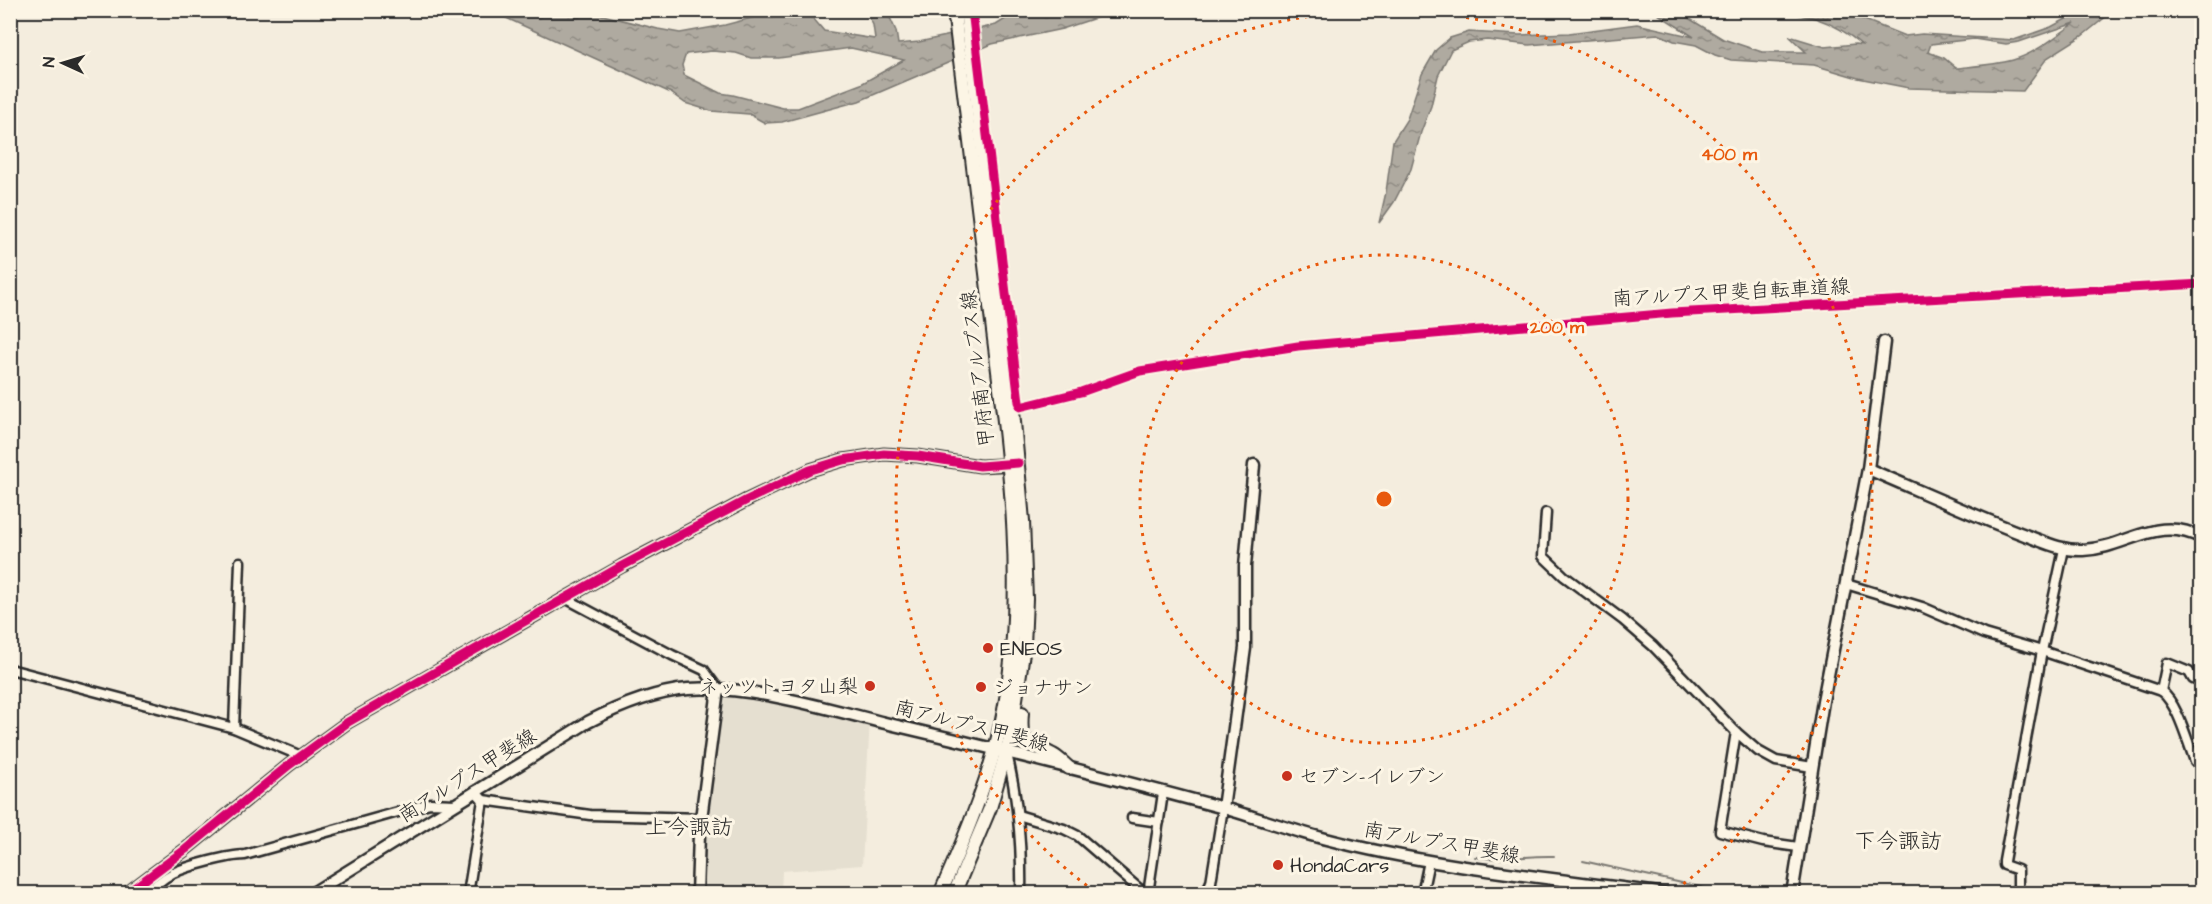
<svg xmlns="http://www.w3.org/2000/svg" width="2212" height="904" font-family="'Architects Daughter','Klee One',sans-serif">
  <defs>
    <pattern id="water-ripples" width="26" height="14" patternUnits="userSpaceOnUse" patternTransform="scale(1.5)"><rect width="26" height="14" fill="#afaaa0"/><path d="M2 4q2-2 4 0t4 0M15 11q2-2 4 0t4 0" fill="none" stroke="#8f8b83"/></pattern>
  </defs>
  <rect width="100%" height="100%" fill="#f4edde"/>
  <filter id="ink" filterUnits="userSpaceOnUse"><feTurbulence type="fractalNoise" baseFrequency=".0167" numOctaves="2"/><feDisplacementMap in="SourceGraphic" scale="12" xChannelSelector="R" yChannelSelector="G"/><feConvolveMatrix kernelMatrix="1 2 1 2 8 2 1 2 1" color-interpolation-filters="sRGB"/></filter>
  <g filter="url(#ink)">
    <polygon fill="#e5dfd0" points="718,689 870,719 862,865 782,871 781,893 696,894"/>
    <g fill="url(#water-ripples)" stroke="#7a7771" stroke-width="1.5" fill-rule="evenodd">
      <path d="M1675 10 1723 39 1762 52H1806L1789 36 1825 47 1855 44 1862 45C1848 33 1833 24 1815 18 1806 16 1799 17 1792 11H1842L1905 36 1922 34 2014 40 2051 27 2081 11H2113L2082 36 2047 58 2023 91 1909 88 1858 78 1814 65 1731 60 1715 55 1696 45 1674 41 1658 34 1529 45 1487 40 1469 42 1451 50 1438 76 1431 106 1421 132 1411 169 1394 202 1379 223 1386 192 1393 141 1407 119 1422 74 1436 50 1450 38 1469 32 1519 35 1569 33 1637 24 1694 37 1653 11ZM2075 23C2056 36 2035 54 2013 60 1994 65 1975 66 1956 68L1944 58 1928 52 1931 44 1974 39 2006 44 2019 42Z"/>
      <path d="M491 11H587L658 29 680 33 725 25 778 11H818H816L812 17 824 31 875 39 873 25 867 13 856 11H887L896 31 898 44 919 42 996 25 1018 11H1117L1062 29 992 44 859 101 782 122 765 123 749 114 711 111 685 103 671 93ZM851 48 904 60 861 84 798 108H783L733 95 720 93 684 75 682 65 686 54 712 51 736 53 751 58H779Z"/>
    </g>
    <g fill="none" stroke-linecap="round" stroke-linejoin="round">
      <g stroke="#7a7771" stroke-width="2">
        <path d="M1475 857C1502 861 1527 855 1554 856"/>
        <polyline points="1583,861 1718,891 1738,894"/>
      </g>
      <g stroke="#2b2b2b" stroke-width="13">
        <g id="minor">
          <polyline points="1546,513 1543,556 1564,576 1623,620 1653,646 1736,732 1758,751 1776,761 1812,767"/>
          <path d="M1846 584 1922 607 1984 634 2042 651 2161 691C2178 704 2187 741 2195 761L2202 765"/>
          <polyline points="565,598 672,655 704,670 718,689"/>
          <polyline points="10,669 234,728 301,756"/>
          <polyline points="2161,691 2167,663 2189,672 2193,679 2202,682"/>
          <polyline points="234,728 240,562"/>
          <polyline points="1736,732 1720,831 1763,842 1798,847"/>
          <path d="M1007 754C1018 800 1022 847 1021 894"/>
          <polyline points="475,791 483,800 590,815 701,818"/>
          <polyline points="1018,815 1064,829 1078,836 1145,894"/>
          <polyline points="1132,818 1159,822"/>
          <path d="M128 893C155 893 152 884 173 873 188 866 229 855 245 855L430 803 455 804"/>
          <polyline points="468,894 483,800"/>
          <polyline points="1148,894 1163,793"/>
          <polyline points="1205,894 1211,882 1223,808"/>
          <polyline points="1422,894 1429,861"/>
          <polyline points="2018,894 2018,870 2004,865 2004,861 2042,651 2064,549"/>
        </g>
      </g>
      <g stroke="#2b2b2b" stroke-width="15">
        <g id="tertiary">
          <path d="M1868 469C1920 491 1972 515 2025 535 2044 542 2062 551 2083 550 2127 548 2157 514 2202 538"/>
          <polyline points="1223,808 1245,648 1245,566 1254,465"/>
          <polyline points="126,894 186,849 289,765 348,722 622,566 747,500 810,470 843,460 884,454 918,456 980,466 1017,464"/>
          <polyline points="697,894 699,834 718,689"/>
          <polyline points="1792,894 1823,701 1868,469 1884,342"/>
        </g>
      </g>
      <g stroke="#2b2b2b" stroke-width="15">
        <path id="secondary" d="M311 894 588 722C619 706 653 692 688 689 750 685 824 708 885 723 997 749 1108 777 1220 807 1255 817 1290 830 1326 839 1437 868 1553 878 1667 894"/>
      </g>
      <g stroke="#2b2b2b" stroke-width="16">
        <g id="primary">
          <path d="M1022 713C1019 747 1029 742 1053 755 1059 758 1064 764 1069 768"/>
          <path d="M940 894C967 833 993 771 1005 705 1026 584 1009 460 994 339 981 230 967 120 954 10"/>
          <polyline points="954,894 990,808 1010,739 1024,646 1026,599 1023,521 1013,411 966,10"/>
        </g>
      </g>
      <use href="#minor" stroke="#fcf5e5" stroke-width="8"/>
      <use href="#tertiary" stroke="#fcf5e5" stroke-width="10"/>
      <use href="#secondary" stroke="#fcf5e5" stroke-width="10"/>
      <use href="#primary" stroke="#fcf5e5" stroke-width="12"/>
      <g stroke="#fcf5e5" stroke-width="13">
        <g id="cycleway">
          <polyline points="972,10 1019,402"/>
          <polyline points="1020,407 1081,392 1140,371 1298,346 1672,313 2202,284"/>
          <polyline points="126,894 186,849 289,765 348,722 622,566 747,500 810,470 843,460 884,454 918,456 980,466 1018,463"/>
        </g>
      </g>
      <use href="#cycleway" stroke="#d6006c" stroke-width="9"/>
    </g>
  </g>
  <g fill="none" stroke="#e8590c" stroke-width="3" stroke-dasharray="3 6">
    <circle cx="1384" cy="499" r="244"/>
    <path d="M1094 891A488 488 0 1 1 1674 891"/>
  </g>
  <g fill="#c8321e" stroke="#fcf5e5" stroke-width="2">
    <circle cx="988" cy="648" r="6"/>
    <circle cx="870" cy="686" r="6"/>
    <circle cx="981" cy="687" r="6"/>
    <circle cx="1287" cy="776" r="6"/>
    <circle cx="1278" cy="865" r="6"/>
  </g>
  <g text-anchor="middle" stroke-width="6" stroke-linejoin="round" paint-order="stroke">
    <g font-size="20" fill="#2b2b2b" stroke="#fcf5e5">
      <text transform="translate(1731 292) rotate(-3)" y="7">南アルプス甲斐自転車道線</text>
      <text transform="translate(977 369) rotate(-97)" y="7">甲府南アルプス線</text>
      <text transform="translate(972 725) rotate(14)" y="7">南アルプス甲斐線</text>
      <text transform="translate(467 775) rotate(-32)" y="7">南アルプス甲斐線</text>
      <text transform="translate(1442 842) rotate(10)" y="7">南アルプス甲斐線</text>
    </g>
    <g font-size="20" fill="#2b2b2b" stroke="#fcf5e5" text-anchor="start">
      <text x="1000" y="655">ENEOS</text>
      <text x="858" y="693" text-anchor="end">ネッツトヨタ山梨</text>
      <text x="993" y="694">ジョナサン</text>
      <text x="1299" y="783">セブン-イレブン</text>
      <text x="1290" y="872">HondaCars</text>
    </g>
    <g font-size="22" fill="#2b2b2b" stroke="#fcf5e5">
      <text x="689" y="834">上今諏訪</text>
      <text x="1898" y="848">下今諏訪</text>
    </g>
  </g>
  <circle cx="1384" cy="499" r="9" fill="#e8590c" stroke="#fcf5e5" stroke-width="3"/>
  <g font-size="18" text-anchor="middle" font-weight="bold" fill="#e8590c" stroke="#fcf5e5" stroke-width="6" stroke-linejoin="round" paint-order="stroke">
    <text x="1729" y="160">400 m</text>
    <text x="1557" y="333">200 m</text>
  </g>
  <rect width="2212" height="904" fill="none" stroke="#fcf5e5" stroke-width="36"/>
  <rect x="18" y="18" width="2176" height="868" fill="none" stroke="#2b2b2b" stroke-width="2" filter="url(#ink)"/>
  <g transform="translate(63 63) rotate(274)" stroke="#fcf5e5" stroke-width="4.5" paint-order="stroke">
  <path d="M0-4.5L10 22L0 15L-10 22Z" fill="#2b2b2b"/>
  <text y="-9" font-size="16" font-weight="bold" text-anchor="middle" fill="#2b2b2b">N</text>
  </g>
</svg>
